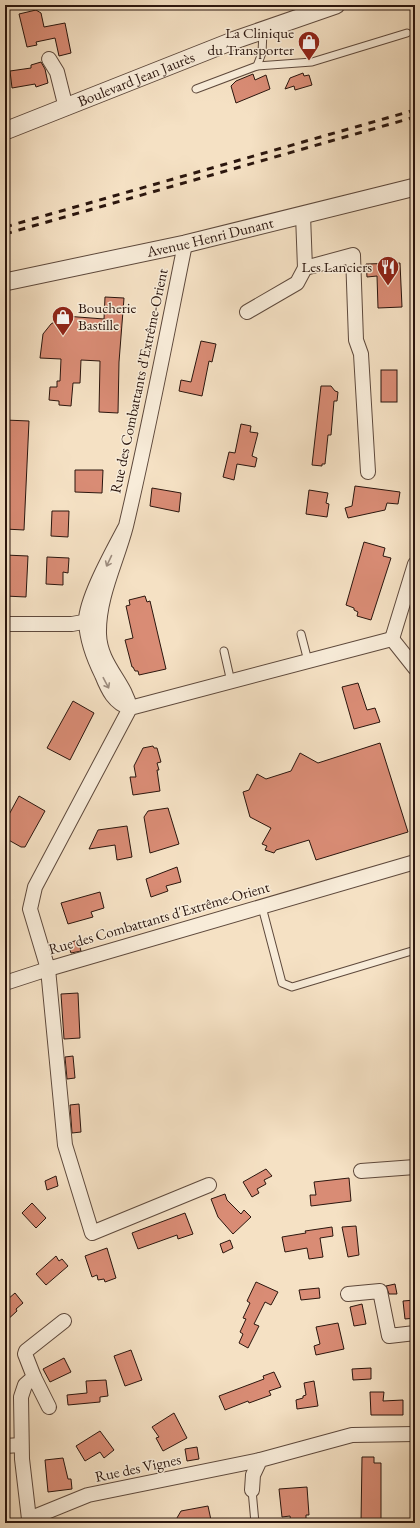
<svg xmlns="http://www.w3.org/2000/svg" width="420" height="1528" font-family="'EB Garamond',serif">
  <rect width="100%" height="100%" fill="#f5e1c4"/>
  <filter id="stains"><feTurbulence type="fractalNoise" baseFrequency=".005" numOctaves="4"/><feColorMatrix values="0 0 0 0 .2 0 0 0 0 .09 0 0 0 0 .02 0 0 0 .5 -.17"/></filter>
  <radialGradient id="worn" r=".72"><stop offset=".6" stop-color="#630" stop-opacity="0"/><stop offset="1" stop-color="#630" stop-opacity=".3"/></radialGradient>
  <g fill="#d98c75" stroke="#2b160e">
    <polygon points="36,10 41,13 44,27 65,23 71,53 59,56 55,38 36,42 37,45 27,47 19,14"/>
    <polygon points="41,62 45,69 48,83 36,87 35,84 12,88 10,71 31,68 31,65"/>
    <polygon points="303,73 304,76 309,75 312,85 295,90 294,86 285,89 290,78"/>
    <polygon points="253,74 255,80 266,75 270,89 236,103 231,86 236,81"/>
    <polygon points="400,263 402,307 378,308 377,276 367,277 366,264"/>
    <polygon points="105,297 124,298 119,362 118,413 99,412 100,361 81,360 80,383 73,383 71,406 59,405 59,401 49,400 50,387 57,387 57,381 60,381 61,359 40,358 43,334 51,324 65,316 104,319"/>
    <polygon points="201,341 216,344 212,362 209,361 202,396 179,391 181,380 191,382"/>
    <rect x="381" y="370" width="16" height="32"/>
    <polygon points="321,386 331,386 335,391 338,392 337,401 334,401 331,435 328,435 325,464 322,464 322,466 312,465"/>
    <polygon points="5,420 29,421 24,530 5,529"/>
    <polygon points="241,424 251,426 250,432 258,433 252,456 257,458 255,467 237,464 234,480 223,477 229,452 235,453"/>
    <polygon points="75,470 103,470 102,493 75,492"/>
    <polygon points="355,486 400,492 398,504 387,503 385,510 348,518 345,508 352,506"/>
    <polygon points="152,488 181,493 179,512 150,506"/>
    <polygon points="309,490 328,493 326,503 329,504 327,517 306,514"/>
    <polygon points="52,511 69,511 68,537 51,536"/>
    <polygon points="364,542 385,548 383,556 391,558 371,620 357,616 358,612 354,610 354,608 346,605"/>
    <polygon points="5,555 28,556 26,597 5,596"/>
    <polygon points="47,557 69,558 68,573 63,572 63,585 46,584"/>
    <polygon points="145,596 147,602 150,601 166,669 139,675 138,671 135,671 133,667 132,667 125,640 133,638 126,606 130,605 129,600"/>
    <polygon points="358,683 367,710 375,708 380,722 354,729 342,687"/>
    <polygon points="73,701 94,713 70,760 47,748"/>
    <polygon points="380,743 408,832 316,860 309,840 276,850 274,853 265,850 267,846 262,844 271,828 250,817 243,792 249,790 257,774 266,779 291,771 300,753 318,763"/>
    <polygon points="153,746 154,748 157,748 161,762 157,763 159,770 157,770 160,791 133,795 130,777 136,777 134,766 143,748"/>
    <polygon points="19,796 45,811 25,847 21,847 5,838 5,822"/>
    <polygon points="168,808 179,844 150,853 144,817 148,811"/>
    <polygon points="127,826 132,857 117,860 115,845 89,849 98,830"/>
    <polygon points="177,867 181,882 166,886 168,891 151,897 146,879"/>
    <polygon points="100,892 104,908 91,912 93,917 68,924 61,903"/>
    <polygon points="78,940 81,951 71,953 68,943"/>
    <polygon points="78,993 80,1038 64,1039 61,994"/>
    <polygon points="73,1056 75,1078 67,1079 65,1057"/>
    <polygon points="79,1104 81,1132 72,1133 70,1105"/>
    <polygon points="266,1169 272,1176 264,1180 266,1184 257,1189 259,1193 252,1197 243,1182"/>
    <polygon points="56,1176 58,1186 47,1190 45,1181"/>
    <polygon points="349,1178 351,1201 311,1206 310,1195 316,1195 314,1182"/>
    <polygon points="225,1194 227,1200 241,1214 244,1210 251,1217 233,1234 218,1217 211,1199"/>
    <polygon points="32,1203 46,1218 36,1228 22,1213"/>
    <polygon points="185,1213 193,1234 178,1239 177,1235 138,1249 132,1233"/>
    <polygon points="356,1226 359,1255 348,1257 342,1227"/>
    <polygon points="332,1227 333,1236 320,1238 323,1257 309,1259 307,1248 285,1252 282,1237 306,1233 305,1231"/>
    <polygon points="230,1240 233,1248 223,1253 220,1244"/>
    <polygon points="107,1248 116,1278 105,1282 104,1279 98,1280 97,1275 92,1277 85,1256"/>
    <polygon points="56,1256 59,1261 62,1259 68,1266 46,1285 36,1274"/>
    <polygon points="256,1282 278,1292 271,1305 265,1302 254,1324 259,1326 248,1348 239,1343 243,1334 240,1332 246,1319 243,1318 250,1303 247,1301"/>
    <polygon points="395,1284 397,1294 389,1294 386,1286"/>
    <polygon points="319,1288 320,1298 301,1300 299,1290"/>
    <polygon points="15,1293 23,1303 16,1309 17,1311 5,1322 5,1296 8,1299"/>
    <polygon points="415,1300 415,1318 405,1319 403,1301"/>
    <polygon points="362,1304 366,1324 354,1326 350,1307"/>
    <polygon points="338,1323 344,1349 316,1355 314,1346 320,1344 316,1327"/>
    <polygon points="131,1350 142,1380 125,1386 114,1356"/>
    <polygon points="64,1358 71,1372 50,1382 43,1369"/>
    <polygon points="371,1368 371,1379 353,1380 352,1369"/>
    <polygon points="274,1372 281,1387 269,1391 271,1395 249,1403 248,1401 225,1410 219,1396 264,1379 263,1376"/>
    <polygon points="106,1380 108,1396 100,1397 100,1402 68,1405 67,1395 87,1393 86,1381"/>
    <polygon points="314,1381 318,1406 297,1409 296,1400 303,1398 303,1396 306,1395 304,1383"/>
    <polygon points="370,1392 384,1392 383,1401 403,1400 403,1415 371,1415"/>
    <polygon points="174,1413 187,1438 163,1451 156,1438 159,1437 152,1427"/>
    <polygon points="100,1431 114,1450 104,1458 100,1452 85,1461 76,1446"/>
    <polygon points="197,1447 199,1459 187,1461 185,1449"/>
    <polygon points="362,1457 374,1457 374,1463 381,1463 381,1523 361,1523"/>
    <polygon points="63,1458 68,1479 71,1479 72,1489 48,1492 45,1460"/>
    <polygon points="307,1487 309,1515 306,1515 306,1522 291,1523 290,1516 282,1517 279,1489"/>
    <polygon points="208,1506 211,1520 196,1523 174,1523 181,1511"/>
  </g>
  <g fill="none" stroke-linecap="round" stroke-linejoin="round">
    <g stroke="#5e493c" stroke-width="9">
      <g id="service">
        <polyline points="257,66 312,62 407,33"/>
        <polyline points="196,89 257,66 262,53 263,31"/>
        <polyline points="301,634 308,661"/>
        <polyline points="224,651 231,682"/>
        <polyline points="262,907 282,983 292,987 415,950"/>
        <polyline points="252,1490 255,1523"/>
      </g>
    </g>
    <g stroke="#5e493c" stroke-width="16">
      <g id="minor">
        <polyline points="49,59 57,72 66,108"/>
        <polyline points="303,215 305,268 353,255 356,340 361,354 368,472"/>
        <polyline points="247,312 297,283 305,268"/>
        <path d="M126 526C115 547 85 600 86 622 87 640 94 659 102 675 108 690 114 703 130 708 125 682 100 665 99 634 98 597 117 561 126 526 148 433 166 338 185 244"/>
        <polyline points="5,624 72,624 94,620"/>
        <polyline points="392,639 130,708 35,887 30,909 48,969 415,862"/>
        <polyline points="392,639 415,564"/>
        <polyline points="392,639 415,668"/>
        <polyline points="5,983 48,969 65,1145 92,1233 209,1185"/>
        <polyline points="361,1171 415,1167"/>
        <polyline points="348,1294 380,1291 389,1336 415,1333"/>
        <polyline points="34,1377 49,1407"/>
        <polyline points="5,1446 21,1445"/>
        <polyline points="252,1490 253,1475 260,1460 352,1435 415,1434"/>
        <polyline points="29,1519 22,1459 21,1397 25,1385 34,1377 25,1354 26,1351 64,1321"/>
        <polyline points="29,1523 29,1519 88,1495 260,1460"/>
      </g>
    </g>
    <g stroke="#5e493c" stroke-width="19">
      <g id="tertiary">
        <path id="s1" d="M5 131 235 40 336 5"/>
        <path id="s2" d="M5 282 185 244 415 187"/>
      </g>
    </g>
    <use href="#service" stroke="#f8ecd9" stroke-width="7"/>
    <use href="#minor" stroke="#f8ecd9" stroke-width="14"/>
    <use href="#tertiary" stroke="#f8ecd9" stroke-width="17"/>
    <g stroke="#2b160e" stroke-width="3" stroke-dasharray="7 7" stroke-linecap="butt">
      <polyline points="5,227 415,110"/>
      <polyline points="5,234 415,117"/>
    </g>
  </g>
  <defs><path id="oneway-shaft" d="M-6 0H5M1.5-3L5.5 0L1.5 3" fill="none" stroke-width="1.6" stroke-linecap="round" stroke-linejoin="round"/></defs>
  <g stroke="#9c8c7e">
    <use href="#oneway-shaft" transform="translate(109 561) rotate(115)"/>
    <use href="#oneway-shaft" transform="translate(106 683) rotate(62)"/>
  </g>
  <defs>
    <g id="shop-pin" transform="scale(1.15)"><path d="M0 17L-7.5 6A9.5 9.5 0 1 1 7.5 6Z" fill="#8f2418" stroke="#f8ecd9"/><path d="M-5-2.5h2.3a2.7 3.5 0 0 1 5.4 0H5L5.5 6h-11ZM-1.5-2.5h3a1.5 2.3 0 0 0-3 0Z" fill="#fff"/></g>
    <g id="restaurant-pin" transform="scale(1.15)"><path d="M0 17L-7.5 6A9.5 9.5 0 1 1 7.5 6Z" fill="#8f2418" stroke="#f8ecd9"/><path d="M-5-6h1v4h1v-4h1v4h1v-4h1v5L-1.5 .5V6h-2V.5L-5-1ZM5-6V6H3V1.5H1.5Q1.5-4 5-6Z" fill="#fff"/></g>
  </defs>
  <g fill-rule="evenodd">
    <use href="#shop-pin" x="309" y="42"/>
    <use href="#restaurant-pin" x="388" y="267"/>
    <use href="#shop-pin" x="63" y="317"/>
  </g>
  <g text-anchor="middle" stroke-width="3" stroke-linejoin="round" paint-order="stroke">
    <g font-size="15" fill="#2b160e" stroke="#f8ecd9" text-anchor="end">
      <text x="294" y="38">La Clinique<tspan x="294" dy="17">du Transporter</tspan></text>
      <text x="372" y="272">Les Lanciers</text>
      <text x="78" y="313" text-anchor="start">Boucherie<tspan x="78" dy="17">Bastille</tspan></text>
    </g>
    <g font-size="15" fill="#2b160e" stroke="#f8ecd9">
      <text dy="5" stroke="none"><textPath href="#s1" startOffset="141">Boulevard Jean Jaurès</textPath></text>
      <text dy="5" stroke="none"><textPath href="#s2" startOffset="210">Avenue Henri Dunant</textPath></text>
      <text transform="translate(139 381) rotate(-78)" y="5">Rue des Combattants d'Extrême-Orient</text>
      <text transform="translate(159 918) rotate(-16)" y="5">Rue des Combattants d'Extrême-Orient</text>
      <text transform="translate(138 1468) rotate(-12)" y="5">Rue des Vignes</text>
    </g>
  </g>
  <rect width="420" height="1528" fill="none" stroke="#f5e1c4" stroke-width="20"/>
  <rect x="6" y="6" width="408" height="1516" fill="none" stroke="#2b160e" stroke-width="2"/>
  <rect x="10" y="10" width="400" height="1508" fill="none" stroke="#2b160e"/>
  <rect width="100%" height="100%" filter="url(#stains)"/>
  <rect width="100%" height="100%" fill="url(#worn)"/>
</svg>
